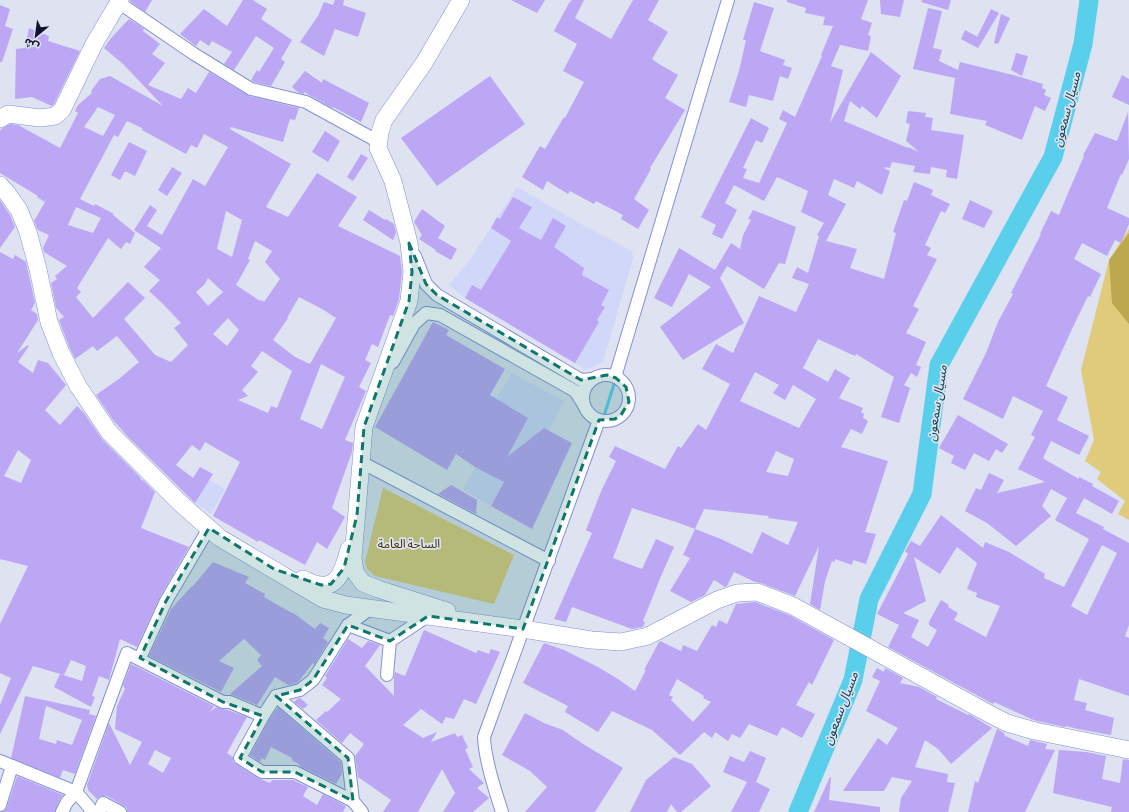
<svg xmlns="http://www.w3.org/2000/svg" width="1129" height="812" font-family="'Sofia Sans Condensed','Noto Sans Arabic',sans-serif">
  <rect width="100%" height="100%" fill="#dee2f1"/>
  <g fill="#d0d7f8">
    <polygon points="517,187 581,224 632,251 633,258 603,362 586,370 465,298 449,285 472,257"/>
    <polygon points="512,373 564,401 549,430 544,428 525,442 491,506 463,490 475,467 456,454 490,395 497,398"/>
    <polygon points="209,480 225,489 211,514 195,503"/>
  </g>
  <g fill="#dfcb7b">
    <polygon points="1129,229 1129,520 1118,514 1125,501 1097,479 1101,472 1085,461 1094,440 1081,370 1109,260"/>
    <polygon points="383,488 514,555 494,604 375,576 367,569 365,562"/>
  </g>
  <polygon fill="#bea84f" points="1129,233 1129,324 1112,303 1109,260"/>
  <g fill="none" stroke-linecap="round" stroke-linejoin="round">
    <polyline stroke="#59cfeb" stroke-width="3" points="603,419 615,381"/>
    <polyline stroke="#59cfeb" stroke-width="19" points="798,812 853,680 869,599 922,494 939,365 1053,157 1083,44 1089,0"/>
  </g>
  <g fill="#bca7f5" fill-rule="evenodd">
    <polygon points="130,0 152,0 145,12 130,1"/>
    <polygon points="243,0 253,0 267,9 261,19 292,40 281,59 285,62 271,86 254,82 251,80 257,70 259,72 274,48 256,36 234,70 224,64 232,52 212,41 209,46 200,40 196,46 180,34 204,9 227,26"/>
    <polygon points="335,0 344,0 343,5 366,13 358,37 335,29 324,56 300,42 318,16 324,2 333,5"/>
    <polygon points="511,0 545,0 537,13"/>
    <polygon points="572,0 584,0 575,18 611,39 633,0 659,0 648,20 668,32 652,59 659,64 678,75 665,98 685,110 650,168 651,169 634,199 649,210 638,229 621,219 623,215 596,201 594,204 570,191 568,194 547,181 543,190 522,177 540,146 545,149 564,117 565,118 584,82 563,71 577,44 554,31 569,3"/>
    <path d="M787 0H868L861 19 872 23 868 35 871 36 868 51 840 45 831 66 843 70 830 123 871 52 901 76 877 118 862 106 860 109 850 101 844 121 908 148V147L919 152 906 141 910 124 906 123 908 111 926 113 925 117 933 118 931 130 964 135 957 179 946 177 947 170 931 167 930 174 913 172 915 166 892 162 890 168 885 167V169L890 171 882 195 857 181 854 188 834 179 828 195 846 204 826 241 857 249 850 268 884 279 896 233 893 232 904 200 907 201 914 182 933 190 931 195 950 204 945 213 941 211 925 245 931 248 927 255 937 259 913 306 919 309 906 333 926 342 916 365 921 367 917 377 911 373 904 385 910 388 899 423 881 417 894 377 856 354 855 356 818 339 803 368 828 382 835 369 850 378 839 398 863 408 861 412 864 414 863 418 868 421 862 434 851 429 841 447 888 461 865 532 876 534 866 564 853 560 852 565 835 559V562L832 561 825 581 820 610 810 604 819 546 795 596 761 583 755 582 734 572 727 586 725 587 714 580 705 595 691 602 670 591 690 558 683 555 695 529 676 522 632 508 613 558 642 569 656 539 674 547 661 576 643 621 645 622 643 627 632 629 572 607 566 622 554 619 592 533 586 530 602 489 616 461 609 457 615 446 665 469 678 446 681 448 698 424 706 430 730 384 702 369 716 344 733 353 759 296 796 312 809 284 792 278 797 267 808 273 819 236 817 235 824 223 801 212 808 191 777 177 764 201 734 185 725 203 737 210 722 239 712 234 716 225 701 217 751 118 769 128 762 143 756 140 743 168 747 169 743 178 759 183 787 123 779 119 783 110 795 117 822 56 821 55 833 26 823 25 825 17 805 13 806 8 787 2ZM755 372 779 385 773 393 785 400 793 385 816 399 799 428 740 401ZM776 451 794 459 788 476 766 472ZM704 509 769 516 768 518 798 522 788 545 762 532 752 554 721 539 695 529Z"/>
    <polygon points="880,0 904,0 900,17 881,14"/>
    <polygon points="922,0 951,0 948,10 921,2"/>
    <polygon points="754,2 774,8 760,51 785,60 783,65 792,68 788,79 780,76 773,101 749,95 746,107 729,102 739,71 746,40 743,40"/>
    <polygon points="0,5 10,9 5,26 13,29 2,62 0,62"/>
    <polygon points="928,8 942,11 933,48 942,50 939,61 958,70 960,62 1017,76 1043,84 1042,88 1046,90 1044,95 1051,98 1045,111 1035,106 1022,140 985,125 987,121 950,114 955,78 913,69"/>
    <polygon points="991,9 999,13 983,40 977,37"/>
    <polygon points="1001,14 1010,18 998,44 994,43"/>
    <path d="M129 19 142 27 144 29 143 31 160 44 152 54 165 63 148 85 181 99 188 88 196 93 209 72 249 96 299 108 295 120 290 119 283 142 231 127 230 129 291 164 266 207 288 217 317 173 357 197 338 226 400 256 402 272 399 299 393 316 390 315 378 347 372 344 365 360 371 363 359 387 366 391 345 440 353 443 352 452 332 508 345 517 327 549 317 542 305 565 259 540 258 542 213 516 240 462 205 442 200 451 192 445 176 465 193 478 200 467 213 474 195 503 129 438 113 420 96 395 120 378 139 362 117 336 97 351 93 346 75 359 70 349 59 320 64 317 56 308 51 283 57 279 55 276 67 266 44 252 43 248 49 235 38 230 34 221 45 202 37 197 38 196 0 173V131L1 129 10 124 18 125 60 148 78 113 75 111 78 105 92 93 91 91 100 79 110 76 163 106 123 64 104 48 111 38ZM98 107 115 115 103 136 84 127ZM127 121 142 128V130L186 154 191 145 197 148 204 134 228 147 205 186 193 179 162 235 147 226 157 210 150 205 134 230 161 248 144 267 160 280 149 291 163 304 181 323 174 328 188 345 171 362 155 355 124 319 145 298 128 282 93 318 76 297 81 292 77 288 108 238 121 249 126 242 130 244 135 233 113 215 114 214 95 204 94 206 80 199 114 135 118 137ZM76 207 101 218 93 233 68 225ZM226 211 242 220 232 257 217 249ZM255 241 272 251 265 262 280 279 264 302 261 300 260 301 236 285 250 260 248 259ZM208 278 223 292 208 306 196 292 205 284ZM299 297 322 309 336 318 310 364 295 357 273 340 288 318H287ZM228 318 239 330 227 346 213 334ZM262 351 292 371 277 408 271 406 268 413 238 400 248 396 242 390 258 372 251 366ZM321 364 345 377 322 429 300 419Z"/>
    <polygon points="29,28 49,36 48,41 80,51 54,104 52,106 32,97 15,99 16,49 25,48"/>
    <polygon points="965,30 983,40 978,48 961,39"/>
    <polygon points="1016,53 1028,56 1022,76 1011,70"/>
    <polygon points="305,71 322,83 323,79 369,103 361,122 333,107 332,108 304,92 304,94 299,93 292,87"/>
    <polygon points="1122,75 1129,79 1129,105 1112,97"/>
    <polygon points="490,76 525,124 437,186 401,138"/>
    <path d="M1128 112 1129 159 1122 175 1121 174 1107 208 1129 218V224L1121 243 1115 240 1107 256 1082 243 1074 259 1101 274 1090 297 1088 296 1072 329 1046 386 1068 397 1057 420 1089 436 1079 455 1051 441 1043 458H1044V459L1079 479V477L1093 484 1092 486 1119 501 1112 514 1084 498 1076 513 1104 527 1103 529 1129 543V625L1125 636 1129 638V696L1079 679 1074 700 1087 703 1085 710 1114 718 1111 735 1078 729 1066 726 1065 727 1037 721 1031 719 994 702 993 704 888 647 899 625 877 614 908 554 905 551 911 541 920 546 941 515 983 548 985 542 1009 552 1045 574 1044 578 1064 587 1089 539 1055 520 1067 498 1051 489 1042 506 1051 516 1016 546 987 523 965 511 976 488 981 490 989 473 1004 480 997 493 1045 482 1018 469 1035 437 1031 435 1043 411 1013 396 1003 419 963 399 986 353 998 322 1013 294 1011 293 1041 234H1040L1051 211 1059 215 1068 193 1084 156 1083 155 1095 133 1117 141ZM1102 545 1117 553 1087 615 1071 606ZM957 547 977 563 967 589 977 593 976 597 1000 606 986 637 954 620 958 613 948 607 949 605 941 600 929 622V625L937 630 928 647 911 637 919 620 903 613 926 601 914 557 940 574Z"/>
    <polygon points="325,131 340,141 328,162 312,152"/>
    <polygon points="129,142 147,151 135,176 125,171 120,180 111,175"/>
    <polygon points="361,154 368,158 353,181 347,177"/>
    <polygon points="172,167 182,173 167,196 158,190"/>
    <polygon points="513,197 532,207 519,228 541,240 553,218 566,226 554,247 584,268 582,275 609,290 601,305 605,307 597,320 599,322 575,363 465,298 472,285 481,290 511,241 491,228 497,217 500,219"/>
    <polygon points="0,200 10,215 15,227 0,248"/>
    <polygon points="970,200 993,211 984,228 962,219"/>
    <polygon points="422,209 445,226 438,238 457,249 451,260 435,251 436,250 419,239 422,235 414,222"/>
    <polygon points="369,210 385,220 386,219 394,224 396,233 393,240 363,220"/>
    <polygon points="753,210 796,227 785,264 779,263 764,289 727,266 720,278 744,323 683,360 660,327 711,287 689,274 672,307 654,298 679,248 715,270 731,243 740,249 743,235 751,220 748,219"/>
    <path d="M0 252 13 259 15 255 26 262 35 303 31 310 37 314 38 320 17 353 28 345 29 346 18 362 33 373 38 360 48 363 66 385 45 410 60 425 77 406 84 413 102 439 141 478 140 479 144 481 155 492 141 528 189 547 160 597 137 647 120 639 109 680 99 676 92 696 95 697 91 707 54 687 60 674 82 681 86 666 71 660 64 675 33 666 0 734V705L11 678 0 673V624L28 566 0 559ZM18 450 31 460 21 483 4 476Z"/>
    <polygon points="433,322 449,330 446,335 505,369 490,395 528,418 507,457 544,428 572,443 532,529 491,506 504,482 475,467 456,454 447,470 375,427"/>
    <polygon points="958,415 1008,444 1002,453 996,449 989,461 974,453 965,470 951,463 954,456 939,448"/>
    <polygon points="451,485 477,500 476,514 438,494"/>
    <polygon points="213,562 249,577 245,583 265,594 264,597 292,613 292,612 315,629 320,623 329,628 323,638 328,642 314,665 313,663 299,681 297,683 288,685 275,677 257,705 230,694 262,666 257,660 261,655 244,639 219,661 234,668 221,692 149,656 171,609 191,587 192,587"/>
    <path d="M755 602 789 615 834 640 812 685 809 682 796 705 815 714 802 738 782 727 777 736 749 724 740 738 732 734 728 741 715 732 712 738 704 732 680 755 652 730 612 711 598 732 565 712 568 706 523 683 544 643 564 650 598 667 618 679 635 691 646 670H644L659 642 660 641 681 651 683 645 697 651 712 625 716 627 719 620 727 624 736 604ZM677 679 704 696 703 698 711 702 693 722 671 700 673 697 669 695Z"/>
    <polygon points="424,630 476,653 478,650 489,654 491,649 500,652 476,704 464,699 454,719 446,717 442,724 421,709 403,725 423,738 437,732 431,742 455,733 457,737 462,735 468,748 465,749 473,767 469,769 484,783 477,788 489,798 473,812 443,812 455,793 442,769 418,812 383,812 391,800 358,777 355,756 364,744 350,733 342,743 316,720 326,711 327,712 341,699 322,685 327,678 325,676 348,639 362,648 368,641 380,645 365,666 394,696 394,678 395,672 405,676"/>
    <path d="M131 664 214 706 210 712 216 707 223 709 228 710 247 717 227 753 233 757V761L236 764 258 778 270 783 272 780H293L308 787 303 796 317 805 323 794 346 806 343 812H127V808L124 806 107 796H102L99 797 97 799 88 790 87 785 109 723 130 765 142 742 115 729 117 706 125 689 123 685ZM155 750 171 758 163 773 148 764Z"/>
    <polygon points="877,668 884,672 885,668 903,678 900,683 919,687 937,697 936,699 968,715 969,714 992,728 951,764 938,749 925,740 915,767 948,774 947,782 955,783 948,812 899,812 901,798 912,781 892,777 884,791 843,791 878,738 887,745 898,728 866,711 880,681 872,677"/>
    <path d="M25 696 90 710 89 714 96 716 75 774 63 770 60 778 11 758ZM46 706 82 720 72 745 57 740 56 744 39 739Z"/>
    <polygon points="300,698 308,705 303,709 294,702 297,699"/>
    <polygon points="278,707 341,762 342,774 336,784 299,766 300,765 292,760 292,758 271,747 265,760 262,758 260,762 250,755 269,720"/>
    <polygon points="525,713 544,723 563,730 583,744 623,768 595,812 525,812 547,787 530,771 502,755"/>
    <polygon points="997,729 1004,733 1005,736 1028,746 1030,740 1047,744 1045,749 1055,750 1025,812 968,812 975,781 978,783"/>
    <polygon points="1059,750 1086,752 1106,756 1102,779 1120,783 1123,759 1129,760 1129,812 1111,812 1112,807 1053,793"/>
    <polygon points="750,751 766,758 756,782 770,789 759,812 731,812 747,782 723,772 730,756 744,762"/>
    <polygon points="674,757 692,764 711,786 681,812 677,812 671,804 667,812 630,812 646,780"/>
    <polygon points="17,776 63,795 60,799 55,812 2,812 5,810 7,807"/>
    <polygon points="830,777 831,777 829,800 880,807 880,812 814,812"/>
  </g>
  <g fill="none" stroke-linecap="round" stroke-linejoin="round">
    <g stroke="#8490d6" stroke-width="14">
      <g id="street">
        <polyline points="118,2 194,54 251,89 306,102 379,142"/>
        <polyline points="415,256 426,284 437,295 581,380 593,379"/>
        <polyline points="393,362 414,324 426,313 440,315 575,391 584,405"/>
        <circle cx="606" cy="398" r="23"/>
        <polyline points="615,377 728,0"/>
        <polyline points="361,462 549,561"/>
        <polyline points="348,625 390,641"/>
        <polyline points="140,658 166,601 209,528"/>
        <polyline points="387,675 390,641 428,616"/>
        <polyline points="276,696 348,758 353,801 362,812"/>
        <polyline points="263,716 240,758 262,772 295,772 353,801"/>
        <polyline points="0,761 76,792 89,807 91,812"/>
        <polyline points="0,805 12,766"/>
        <polyline points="62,812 67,802 76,792 127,653 223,702 230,702 263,716 276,696 300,690 313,680 348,625 370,609"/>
        <polyline points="99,812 103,803 120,812"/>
        <path d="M502 812C495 790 485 760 484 737L599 420"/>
      </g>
    </g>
    <g stroke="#8490d6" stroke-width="18">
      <g id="secondary">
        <polyline points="0,119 8,114 40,118 55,116 62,110 94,44 120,0"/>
        <polyline points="0,185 7,193 19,210 28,232 38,269 49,322 61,353 78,386 109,432 179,502 220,538 323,599 346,605 523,629 591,640 621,642 648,636 717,600 737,593 757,592 793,606 982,710 1007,723 1035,731 1129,750"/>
        <path d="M303 579C308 581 315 585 321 585 340 588 345 563 349 549"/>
        <polyline points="447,611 378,589 363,583 355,572 353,558 364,427 409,301 412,272 409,243 393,181 378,148 380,132 384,120 424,63 461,0"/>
      </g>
    </g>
    <use href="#street" stroke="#fff" stroke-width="12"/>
    <use href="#secondary" stroke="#fff" stroke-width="17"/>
  </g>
  <path fill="#0f766e" fill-opacity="0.2" stroke="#0f766e" stroke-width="3" stroke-dasharray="8 5" stroke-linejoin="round" d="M409 243 426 284 437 295 581 380 607 375 616 378 626 387 629 402 621 415 615 419 599 420 523 629 428 616 390 641 348 625 313 680 300 690 276 696 348 758 353 801 295 772H262L240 758 263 716 223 702 140 658 166 601 209 528 274 569 321 585 331 584 344 568 357 515 364 427 409 301 412 272Z"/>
  <g text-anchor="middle" stroke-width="3.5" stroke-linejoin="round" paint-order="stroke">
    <g font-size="12" fill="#393008" stroke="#dee2f1">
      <text x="409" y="548">الساحة العامة</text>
    </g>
    <g font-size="13" font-style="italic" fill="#0e434f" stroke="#dee2f1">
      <text transform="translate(1066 109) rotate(-75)" y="5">مسيال سمعون</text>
      <text transform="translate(936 403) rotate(-81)" y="5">مسيال سمعون</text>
      <text transform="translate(840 708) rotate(-69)" y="5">مسيال سمعون</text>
    </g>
  </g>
  <g transform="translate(36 36) rotate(209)" stroke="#dee2f1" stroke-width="3" paint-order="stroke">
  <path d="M0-3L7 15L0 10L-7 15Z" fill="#10132e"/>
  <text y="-6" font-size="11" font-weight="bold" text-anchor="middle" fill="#10132e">ش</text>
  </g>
</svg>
